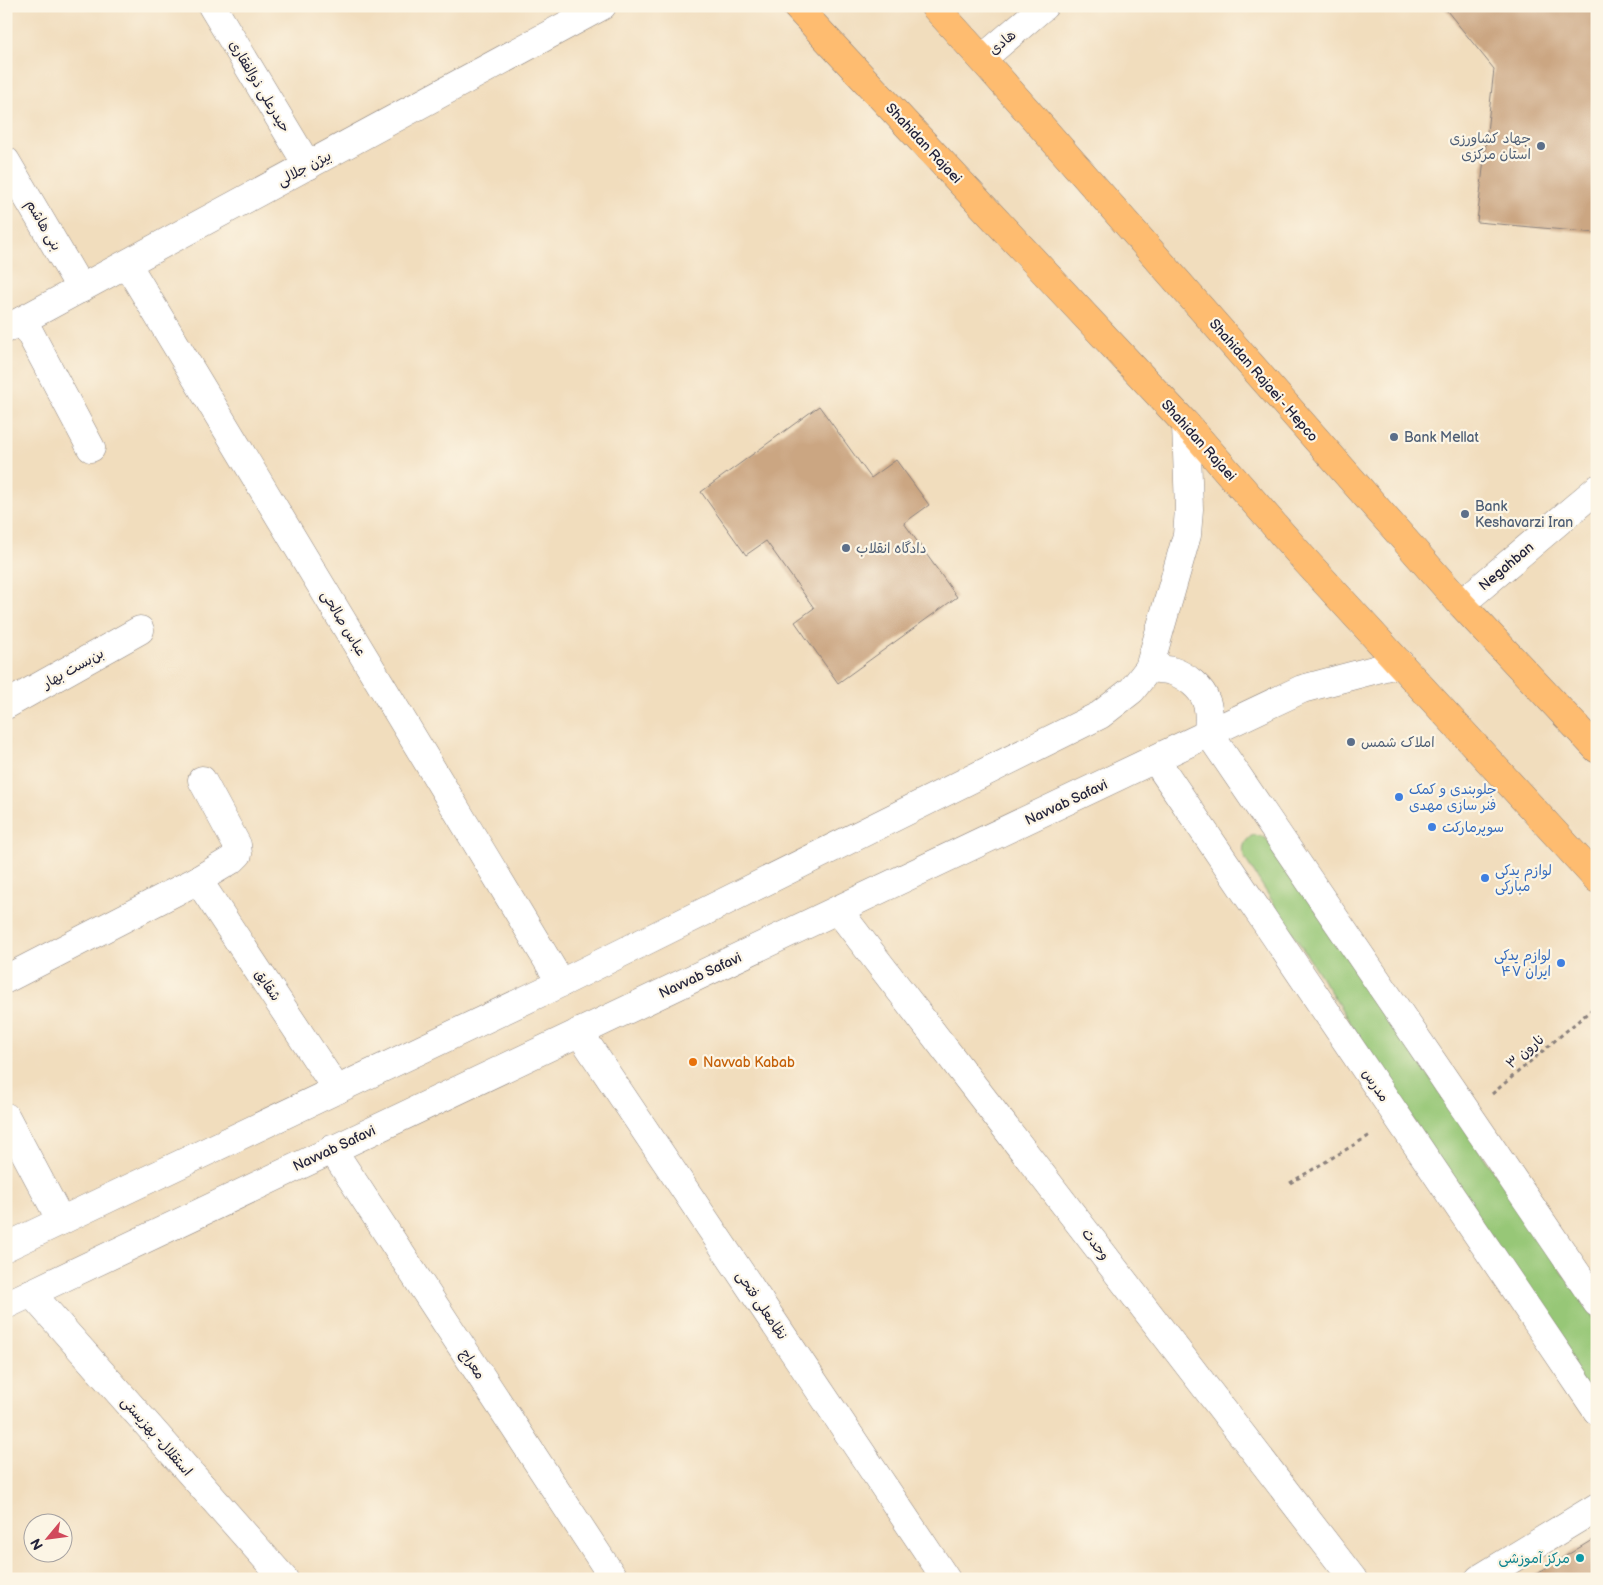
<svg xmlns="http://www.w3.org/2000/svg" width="1603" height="1585" font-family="'Balsamiq Sans','Playpen Sans Arabic',sans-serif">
  <rect width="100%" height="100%" fill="#fcf5e5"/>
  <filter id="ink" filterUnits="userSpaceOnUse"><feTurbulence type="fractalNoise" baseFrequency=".02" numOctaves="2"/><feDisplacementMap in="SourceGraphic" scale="10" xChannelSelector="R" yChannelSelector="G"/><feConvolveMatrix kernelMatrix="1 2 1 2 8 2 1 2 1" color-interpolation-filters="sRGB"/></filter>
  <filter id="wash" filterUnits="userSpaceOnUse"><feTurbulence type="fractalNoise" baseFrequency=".0096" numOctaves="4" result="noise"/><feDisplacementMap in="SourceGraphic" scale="20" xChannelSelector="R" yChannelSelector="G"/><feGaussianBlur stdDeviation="1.12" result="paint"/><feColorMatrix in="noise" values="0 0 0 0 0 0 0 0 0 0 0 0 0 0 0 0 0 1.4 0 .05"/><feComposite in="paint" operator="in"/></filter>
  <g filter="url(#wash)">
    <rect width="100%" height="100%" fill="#f1ddbd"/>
    <path fill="#97c777" stroke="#5c7459" d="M1253 835 1262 836 1269 841 1597 1323V1404L1590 1397 1244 857C1242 846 1244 841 1253 835Z"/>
    <g id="blocks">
      <g fill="#cba682">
        <polygon points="1443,6 1597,6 1597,233 1477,222 1494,69"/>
        <polygon points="819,406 871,478 896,460 929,505 904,523 957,597 838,683 795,622 814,608 766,541 746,555 701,492"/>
        <polygon points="1597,1537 1597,1579 1528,1579"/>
      </g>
    </g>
  </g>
  <g filter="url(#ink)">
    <use href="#blocks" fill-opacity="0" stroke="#8a807c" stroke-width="1"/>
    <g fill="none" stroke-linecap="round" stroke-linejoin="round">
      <g stroke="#8a807c" stroke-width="29">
        <g id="minor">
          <polyline points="212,6 308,166"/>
          <polyline points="982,59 1044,6"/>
          <polyline points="6,161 81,289"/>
          <polyline points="127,264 561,983"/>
          <polyline points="23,320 91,448"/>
          <polyline points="6,329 602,6"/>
          <polyline points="1461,604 1597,489"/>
          <path d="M1149 668C1156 669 1164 669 1172 671 1185 675 1202 688 1206 701 1210 711 1209 722 1208 732L1597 1303"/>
          <polyline points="6,705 140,630"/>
          <polyline points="1155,759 1597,1411"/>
          <polyline points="198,880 337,1090"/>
          <polyline points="838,910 1353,1579"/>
          <polyline points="6,979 198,880 233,859 238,854 237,845 202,780"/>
          <polyline points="579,1032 946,1579"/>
          <polyline points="6,1117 61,1221"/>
          <polyline points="332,1149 614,1579"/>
          <polyline points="6,1247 561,983 1100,715 1132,690 1149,668 1187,535 1189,509 1186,424"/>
          <polyline points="31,1293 284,1579"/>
          <polyline points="6,1305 1302,689 1400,663"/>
          <polyline points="1479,1579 1597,1507"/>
        </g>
      </g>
      <g stroke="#8a807c" stroke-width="29">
        <g id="major">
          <polyline points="796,6 1186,424 1304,559 1597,879"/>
          <polyline points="934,6 982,59 1461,604 1597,749"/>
        </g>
      </g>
      <g stroke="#8a807c" stroke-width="3" stroke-dasharray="4 4" stroke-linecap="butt">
        <polyline points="1492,1094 1597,1005"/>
        <polyline points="1290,1183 1372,1134"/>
      </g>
      <use href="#minor" stroke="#fff" stroke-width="28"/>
      <use href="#major" stroke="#febc70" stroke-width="28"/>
    </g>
  </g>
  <g fill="#5c6f8a" stroke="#fcf5e5" stroke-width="2">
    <circle cx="1541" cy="146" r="5"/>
    <circle cx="1394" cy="437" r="5"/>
    <circle cx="1465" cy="514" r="5"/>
    <circle cx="846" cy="548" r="5"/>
    <circle cx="1351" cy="742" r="5"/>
  </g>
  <g fill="#3f7fe0" stroke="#fcf5e5" stroke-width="2">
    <circle cx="1399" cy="797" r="5"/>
    <circle cx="1432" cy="827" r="5"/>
    <circle cx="1485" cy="878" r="5"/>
    <circle cx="1561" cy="963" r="5"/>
  </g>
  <circle fill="#e8710a" stroke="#fcf5e5" stroke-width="2" cx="693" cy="1062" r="5"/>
  <circle fill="#0f9aa8" stroke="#fcf5e5" stroke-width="2" cx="1580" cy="1558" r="5"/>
  <g text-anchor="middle" stroke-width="4.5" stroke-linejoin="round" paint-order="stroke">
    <g font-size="14" fill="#22223b" stroke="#fcf5e5">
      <text transform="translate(1002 42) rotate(-40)" y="5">هادی</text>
      <text transform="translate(260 86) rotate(59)" y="5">حیدرعلی ذوالفقاری</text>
      <text transform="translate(924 143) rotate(47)" y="5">Shahidan Rajaei</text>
      <text transform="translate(304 168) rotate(-28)" y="5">بیژن جلالی</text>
      <text transform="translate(44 225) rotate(60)" y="5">بنی هاشم</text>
      <text transform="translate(1264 380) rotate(49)" y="5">Shahidan Rajaei - Hepco</text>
      <text transform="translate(1199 440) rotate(48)" y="5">Shahidan Rajaei</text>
      <text transform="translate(1506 566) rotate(-40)" y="5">Negahban</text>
      <text transform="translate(344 623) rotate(59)" y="5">عباس صالحی</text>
      <text transform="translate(73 668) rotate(-29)" y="5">بن‌بست بهار</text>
      <text transform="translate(1066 802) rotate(-25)" y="5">Navvab Safavi</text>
      <text transform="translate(700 975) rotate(-25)" y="5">Navvab Safavi</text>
      <text transform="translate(268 985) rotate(56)" y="5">شقایق</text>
      <text transform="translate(1525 1051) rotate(-40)" y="5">نارون ۳</text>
      <text transform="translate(1376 1085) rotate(56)" y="5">مدرس</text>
      <text transform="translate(334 1148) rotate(-25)" y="5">Navvab Safavi</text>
      <text transform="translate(1096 1244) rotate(52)" y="5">وحدت</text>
      <text transform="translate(762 1305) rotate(56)" y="5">نظامعلی فتحی</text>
      <text transform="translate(473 1364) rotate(57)" y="5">معراج</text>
      <text transform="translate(157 1436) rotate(49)" y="5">استقلال- بهزیستی</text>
    </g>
    <g font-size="14" fill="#4e5e75" stroke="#fcf5e5" text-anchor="start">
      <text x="1531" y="143" text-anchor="end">جهاد کشاورزی<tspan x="1531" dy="16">استان مرکزی</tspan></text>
      <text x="1404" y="442">Bank Mellat</text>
      <text x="1475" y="511">Bank<tspan x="1475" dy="16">Keshavarzi Iran</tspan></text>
      <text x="856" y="553">دادگاه انقلاب</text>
      <text x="1361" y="747">املاک شمس</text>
    </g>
    <g font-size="14" fill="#366cbe" stroke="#fcf5e5" text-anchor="start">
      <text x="1409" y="794">جلوبندی و کمک<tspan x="1409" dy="16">فنر سازی مهدی</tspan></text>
      <text x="1442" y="832">سوپرمارکت</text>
      <text x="1495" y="875">لوازم یدکی<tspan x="1495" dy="16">مبارکی</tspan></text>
      <text x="1551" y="960" text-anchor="end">لوازم یدکی<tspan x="1551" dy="16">ایران ۴۷</tspan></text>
    </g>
    <g font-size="14" fill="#c56008" stroke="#fcf5e5" text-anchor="start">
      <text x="703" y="1067">Navvab Kabab</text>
    </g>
    <g font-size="14" fill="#0d838f" stroke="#fcf5e5" text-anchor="end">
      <text x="1570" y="1563">مرکز آموزشی</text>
    </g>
  </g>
  <rect width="1603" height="1585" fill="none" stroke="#fcf5e5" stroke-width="25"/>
  <g transform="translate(48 1538) rotate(241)"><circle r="24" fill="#fcf5e5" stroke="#a5a1a1"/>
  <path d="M0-4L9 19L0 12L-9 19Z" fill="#d1495b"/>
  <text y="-8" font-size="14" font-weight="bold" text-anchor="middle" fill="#22223b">N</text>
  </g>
</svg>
